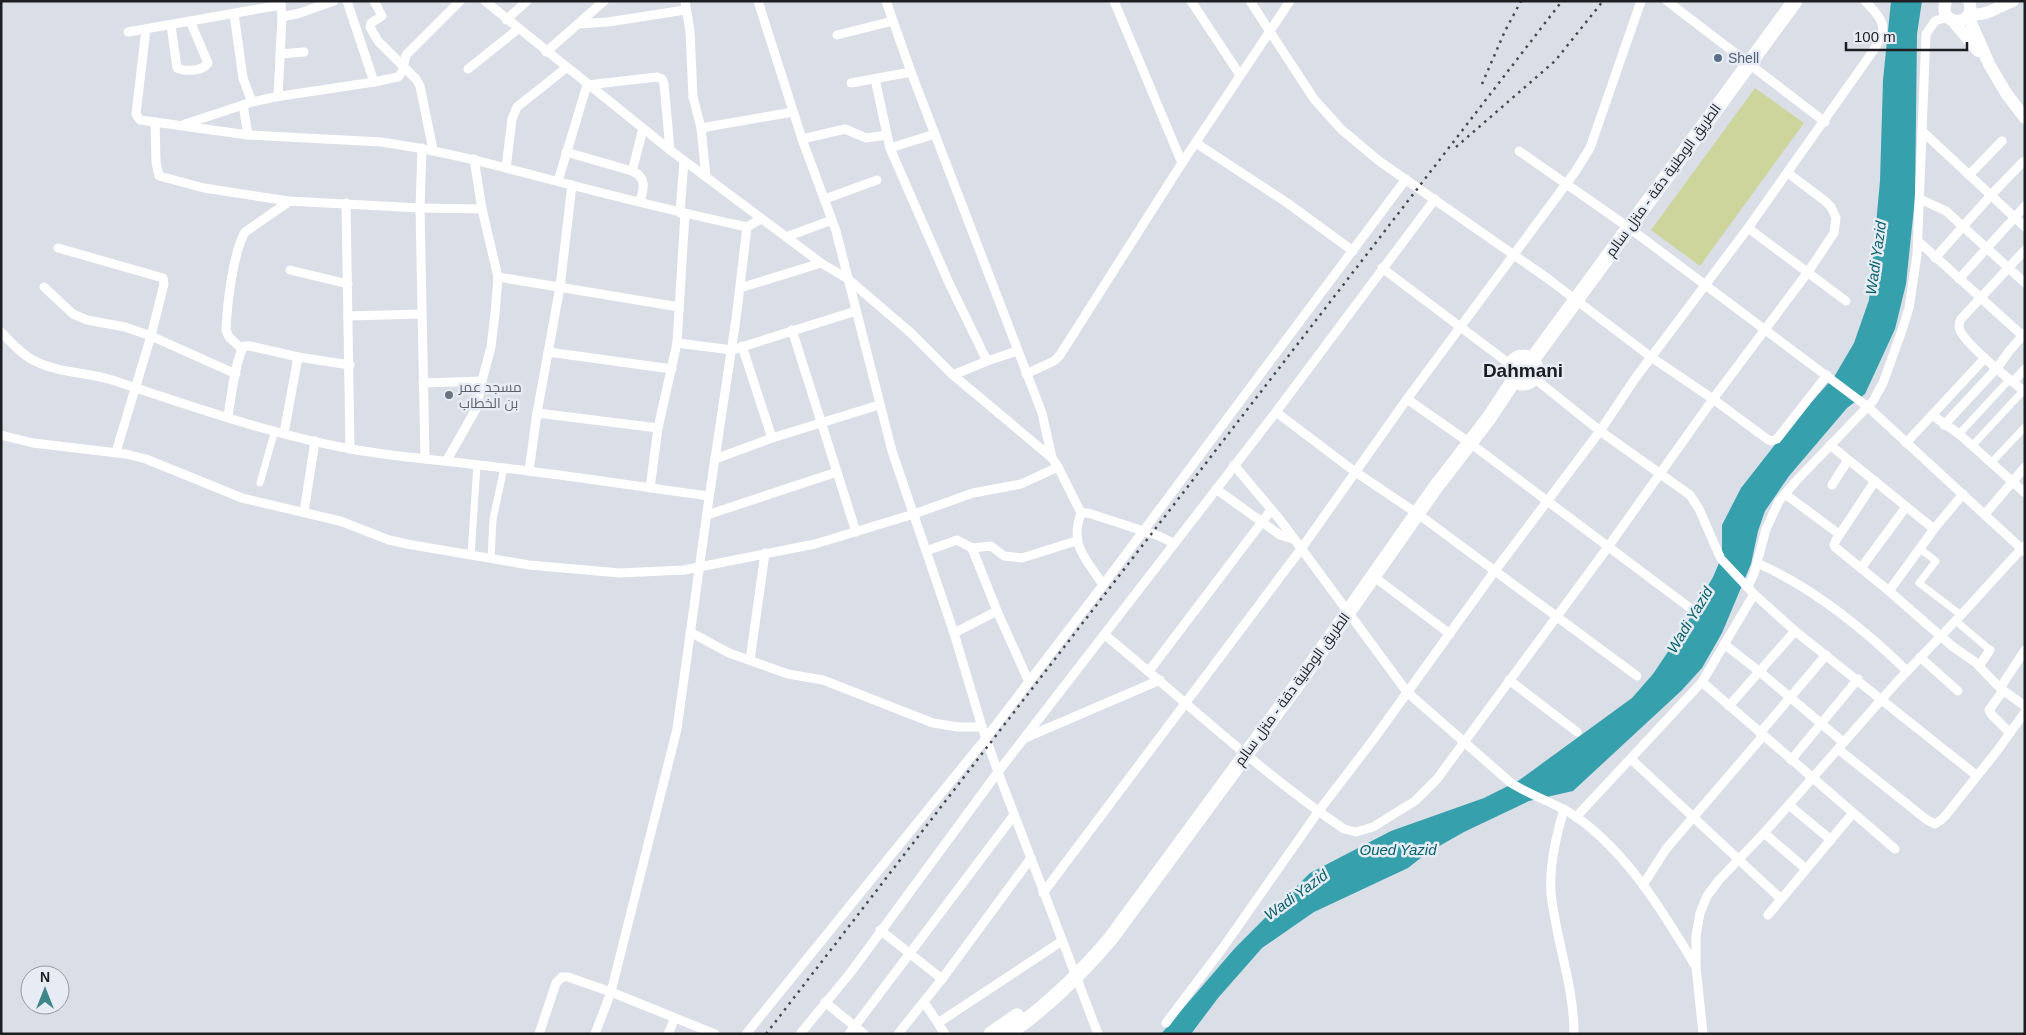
<svg xmlns="http://www.w3.org/2000/svg" width="2026" height="1035" font-family="Helvetica,Cairo,sans-serif">
  <rect width="100%" height="100%" fill="#dadfe7"/>
  <polygon fill="#cdd59d" points="1755,88 1804,123 1700,266 1651,230"/>
  <polygon fill="#36a1ad" points="1891,1 1922,1 1917,34 1915,198 1906,284 1895,329 1865,394 1847,408 1789,476 1765,511 1758,531 1751,564 1722,633 1702,668 1681,691 1573,791 1529,801 1464,832 1427,853 1408,868 1314,912 1262,948 1218,998 1191,1034 1161,1034 1235,948 1310,873 1391,831 1484,798 1518,781 1632,698 1653,674 1684,628 1713,577 1722,556 1722,525 1741,488 1788,428 1834,377 1854,343 1869,300 1880,181 1883,80"/>
  <g fill="none" stroke-linecap="round" stroke-linejoin="round">
    <g stroke="#fff" stroke-width="7">
      <polyline points="1959,434 2010,379"/>
      <polyline points="1972,446 2023,391"/>
      <polyline points="1991,463 2025,427"/>
      <polyline points="260,483 275,430"/>
      <polyline points="1920,549 1936,561 1919,583 1961,615"/>
      <polyline points="471,555 477,465"/>
      <polyline points="491,559 493,519 504,468"/>
      <polyline points="1956,621 1990,650"/>
    </g>
    <g stroke="#fff" stroke-width="9">
      <polyline points="347,1 374,82"/>
      <polyline points="374,1 382,16 371,23 370,27 378,41 416,79 420,86 433,150"/>
      <polyline points="485,1 670,150 821,263 848,279 911,333 953,375 1052,458"/>
      <polyline points="685,1 690,31 693,97 701,128 706,177"/>
      <polyline points="758,1 802,139 836,231 892,451 954,633 982,727 998,772 1098,1034"/>
      <polyline points="886,1 911,72 1042,413 1052,458 1058,467 1081,513 1088,513 1159,536 1173,543"/>
      <polyline points="1114,1 1182,163"/>
      <polyline points="1191,1 1240,75"/>
      <polyline points="1250,1 1314,99 1341,129 1379,161 1547,278 1651,357 1713,399 1767,439 1771,441 1777,439 1827,375"/>
      <polyline points="1667,1 1825,122"/>
      <polyline points="234,14 243,78 252,102"/>
      <polyline points="282,17 300,13 334,1"/>
      <polyline points="506,20 527,1"/>
      <polyline points="578,24 608,22 685,10"/>
      <path d="M171 25 177 68C185 72 203 71 208 63L190 21"/>
      <path d="M146 29 136 114 140 120 248 135 381 142C439 150 495 165 552 180 617 197 682 213 747 227"/>
      <polyline points="128,32 281,5 280,1"/>
      <polyline points="837,35 893,21"/>
      <polyline points="546,52 604,1"/>
      <polyline points="280,54 304,52"/>
      <polyline points="468,69 518,29"/>
      <polyline points="875,79 890,148 899,169 949,283 987,361"/>
      <polyline points="851,83 911,72"/>
      <polyline points="278,96 282,17 281,5"/>
      <polyline points="243,105 248,135"/>
      <polyline points="155,122 156,162 159,176 204,188 288,201 420,208 482,209"/>
      <polyline points="185,124 252,102 275,97 374,82 398,77 402,72 406,55 460,1"/>
      <polyline points="701,128 793,112"/>
      <polyline points="1922,131 2025,227"/>
      <polyline points="802,139 845,129 866,138 887,135"/>
      <polyline points="1196,143 1286,202 1353,251"/>
      <polyline points="422,148 420,208 425,459"/>
      <polyline points="890,148 935,134"/>
      <polyline points="1519,151 1628,227 1868,407 2025,552"/>
      <polyline points="566,152 632,171"/>
      <polyline points="506,168 512,119 517,107 566,68"/>
      <polyline points="1969,175 2002,141"/>
      <polyline points="558,181 587,85 657,77 662,79 664,84 670,150"/>
      <polyline points="825,199 877,180"/>
      <polyline points="1920,199 1946,211 2025,283"/>
      <path d="M640 201C644 189 647 177 632 171L643 129"/>
      <polyline points="346,203 350,449"/>
      <polyline points="680,213 684,161"/>
      <polyline points="1748,228 1846,301"/>
      <polyline points="786,237 832,220"/>
      <polyline points="1918,241 2025,338"/>
      <polyline points="58,248 163,278 164,284 151,336 116,452"/>
      <path d="M2025 250 1961 319C1959 323 1958 326 1960 330 1964 343 2012 382 2025 392"/>
      <polyline points="1935,258 1991,195 2023,162 2025,163"/>
      <polyline points="1382,268 1511,365"/>
      <polyline points="290,270 348,284"/>
      <polyline points="498,277 679,307"/>
      <polyline points="1959,279 2025,206"/>
      <polyline points="44,287 73,314 87,320 125,327 151,336 236,374"/>
      <polyline points="740,288 821,263"/>
      <polyline points="348,316 422,314"/>
      <polyline points="792,330 856,532"/>
      <path d="M1 332C11 342 22 355 35 361 58 373 87 372 112 380 188 405 272 435 351 449 401 458 453 461 504 468 573 476 641 487 709 496"/>
      <polyline points="677,343 732,350 856,311"/>
      <polyline points="742,346 772,438"/>
      <path d="M242 349 229 337 226 330C227 305 233 253 245 232L290 201"/>
      <polyline points="548,352 672,369"/>
      <polyline points="1026,374 1054,361 1060,355 1182,163 1290,1"/>
      <polyline points="953,375 987,361 1017,351"/>
      <polyline points="1534,378 1600,431 1690,495 1699,509 1721,559 1754,594 1795,631 1976,775"/>
      <polyline points="2013,382 2025,369"/>
      <polyline points="423,383 482,381"/>
      <polyline points="1407,399 1470,443 1690,608"/>
      <polyline points="1276,412 1354,471 1418,514 1637,676"/>
      <polyline points="537,413 658,428"/>
      <polyline points="1932,415 1959,434 2025,493"/>
      <path d="M228 416C231 399 235 360 244 346H250L298 357 350 365"/>
      <polyline points="1944,425 1997,368 2010,350 2025,333"/>
      <polyline points="284,433 298,357"/>
      <polyline points="1,435 33,443 126,454 146,459 242,498 340,521 389,540 407,544 529,565 620,573 684,570 815,544 914,514 973,493 1021,484 1058,467"/>
      <polyline points="1906,443 1985,358"/>
      <polyline points="1830,445 1934,529"/>
      <polyline points="715,459 772,438 879,405"/>
      <polyline points="447,460 477,407 482,381 491,347 495,314 498,277 482,209 474,159"/>
      <path d="M1234 465 1281 521 1407 692 1511 783C1532 796 1555 803 1575 816 1627 852 1664 913 1696 967"/>
      <polyline points="529,471 537,413 560,287 572,185"/>
      <polyline points="1875,481 1836,540 1834,545 1835,547 1889,591 1952,646 1975,662 2000,688 2025,706"/>
      <polyline points="1832,485 1848,460"/>
      <polyline points="650,488 658,428 677,343 685,214"/>
      <polyline points="1216,489 1280,535 1293,539"/>
      <polyline points="1785,494 1839,534"/>
      <polyline points="304,512 315,441"/>
      <path d="M1081 513C1069 546 1086 558 1103 585"/>
      <polyline points="1985,514 2025,467"/>
      <polyline points="707,515 837,472"/>
      <polyline points="972,548 997,611 1029,682"/>
      <polyline points="926,551 957,540 972,548 991,546 1004,556 1022,558 1076,541"/>
      <path d="M1757 563C1814 588 1863 628 1907 671"/>
      <polyline points="1861,568 1906,507"/>
      <polyline points="1373,576 1450,634"/>
      <polyline points="1748,586 1754,574 1766,529 1779,501 1796,481 1873,401 1883,383 1901,333 1909,308 1917,255 1926,34 1935,21 1947,17"/>
      <polyline points="1889,591 1934,529 1963,494"/>
      <polyline points="1754,594 1702,682 1895,849"/>
      <polyline points="690,632 729,653 788,674 823,680 933,723 958,727 982,727"/>
      <polyline points="954,633 997,611"/>
      <path d="M1105 635C1184 700 1259 771 1344 829L1356 832 1373 827 1415 801 1437 779 1608 547 1713 399 1808 272 1834 233 1836 218 1831 207 1825 201 1788 173"/>
      <polyline points="1724,644 1760,672 1843,742"/>
      <polyline points="1920,657 1958,691"/>
      <polyline points="750,660 765,553"/>
      <polyline points="1979,666 1990,650"/>
      <polyline points="1149,671 1271,510"/>
      <polyline points="1509,680 1577,732"/>
      <polyline points="2000,688 2025,650"/>
      <polyline points="2003,691 1989,710 1992,715 2010,733"/>
      <polyline points="1729,706 1795,631"/>
      <polyline points="1760,733 1826,655"/>
      <polyline points="1025,738 1160,680"/>
      <polyline points="1838,749 1927,820 1935,824 1941,820 1946,815 1997,751 2025,712"/>
      <polyline points="1631,759 1781,899"/>
      <polyline points="1791,760 1858,679"/>
      <polyline points="1789,805 1831,840"/>
      <path d="M1564 809C1556 836 1549 865 1551 893 1556 941 1574 985 1574 1034"/>
      <polyline points="1576,817 1702,682"/>
      <polyline points="1764,833 1806,869"/>
      <polyline points="1643,885 1666,849 1763,736"/>
      <polyline points="1043,893 1301,549 1407,399 1575,172 1590,148 1641,1"/>
      <polyline points="1768,915 1853,813"/>
      <polyline points="880,930 942,979"/>
      <polyline points="825,1002 864,1034"/>
      <polyline points="924,1002 945,1034"/>
      <polyline points="938,1023 1062,941"/>
      <path d="M1166 1023 1222 949 1318 812 1373 740 1494 572 1600 431 1634 380 1748 228 1871 54C1888 28 1887 24 1865 1"/>
      <polyline points="539,1034 556,983 562,977 568,977 611,992 677,729 708,505 736,319 747,227 761,219"/>
      <polyline points="595,1034 611,992 715,1034"/>
      <polyline points="668,1034 675,1018"/>
      <polyline points="746,1034 986,738 1103,585 1406,179"/>
      <polyline points="800,1034 851,972 998,772 1276,412 1435,199"/>
      <polyline points="849,1034 1014,815"/>
      <polyline points="898,1034 942,979 1031,858"/>
      <polyline points="1703,1034 1696,967 1696,936 1700,913 1707,896 1719,880 1764,833 1896,683 1961,615 2024,546"/>
    </g>
    <g stroke="#fff" stroke-width="12">
      <path d="M1946 1C1936 27 1978 28 1969 1"/>
      <path d="M1969 14C1988 17 1997 6 2013 1"/>
      <polyline points="1968,16 1989,64 2006,93 2025,118"/>
      <polyline points="1952,20 1978,51"/>
    </g>
    <g stroke="#fff" stroke-width="15">
      <circle cx="1523" cy="370" r="13"/>
      <polyline points="1532,360 1795,1"/>
      <polyline points="991,1034 1017,1016"/>
      <path d="M1008 1034C1046 1007 1081 974 1111 938L1302 678 1435 488 1489 418 1514 380"/>
    </g>
    <g stroke="#47494d" stroke-width="2.5" stroke-dasharray="2.5 5" stroke-linecap="butt">
      <polyline points="1482,84 1505,31 1521,1"/>
      <polyline points="1456,147 1555,61 1603,1"/>
      <polyline points="766,1034 1562,1"/>
    </g>
  </g>
  <circle fill="#5c6f8a" stroke="#e7ecf4" stroke-width="2" cx="1718" cy="58" r="5"/>
  <circle fill="#6b7280" stroke="#e7ecf4" stroke-width="2" cx="449" cy="395" r="5"/>
  <g text-anchor="middle" stroke-width="5" stroke-linejoin="round" paint-order="stroke">
    <g font-size="14" fill="#4e5e75" stroke="#e7ecf4" text-anchor="start">
      <text x="1728" y="63">Shell</text>
    </g>
    <g font-size="14" fill="#1c1e21" stroke="#e7ecf4">
      <text transform="translate(1663 180) rotate(-54)" y="5">الطريق الوطنية دقة - منزل سالم</text>
      <text transform="translate(1292 689) rotate(-54)" y="5">الطريق الوطنية دقة - منزل سالم</text>
    </g>
    <g font-size="14" fill="#5b616d" stroke="#e7ecf4" text-anchor="start">
      <text x="459" y="392">مسجد عمر<tspan x="459" dy="16">بن الخطاب</tspan></text>
    </g>
    <g font-size="15" font-style="italic" fill="#06626a" stroke="#e7ecf4">
      <text transform="translate(1876 258) rotate(-82)" y="5">Wadi Yazid</text>
      <text transform="translate(1690 620) rotate(-59)" y="5">Wadi Yazid</text>
      <text x="1398" y="855">Oued Yazid</text>
      <text transform="translate(1296 895) rotate(-36)" y="5">Wadi Yazid</text>
    </g>
    <g font-size="19" font-weight="bold" fill="#1c1e21" stroke="#e7ecf4">
      <text x="1523" y="377">Dahmani</text>
    </g>
  </g>
  <rect width="2026" height="1035" fill="none" stroke="#1c1e21" stroke-width="5"/>
  <g transform="translate(45 990)"><circle r="24" fill="#e7ecf4" stroke="#969aa0"/>
  <path d="M0-4L9 19L0 12L-9 19Z" fill="#3e8689"/>
  <text y="-8" font-size="14" font-weight="bold" text-anchor="middle" fill="#1c1e21">N</text>
  </g>
  <path d="M1846 42v8h121v-8" fill="none" stroke="#1c1e21" stroke-width="2.5"/>
  <text x="1854" y="42" font-size="15" fill="#1c1e21" stroke="#e7ecf4" stroke-width="4" paint-order="stroke">100 m</text>
</svg>
